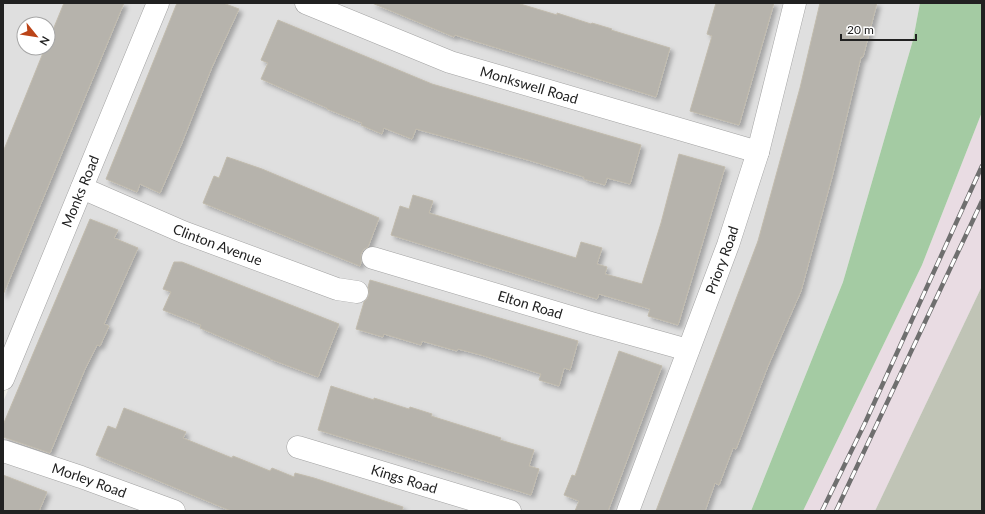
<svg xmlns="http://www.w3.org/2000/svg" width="985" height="514" font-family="Lato,sans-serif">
  <defs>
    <filter id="shadow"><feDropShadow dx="3.5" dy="3.5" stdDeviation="2" flood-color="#0004"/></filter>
  </defs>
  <rect width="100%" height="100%" fill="#f1f0e9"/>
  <g fill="#dfdfdf" fill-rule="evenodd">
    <path d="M3 3H149L3 354ZM24 24H48V48H24Z"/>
    <polygon points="168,3 920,3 913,40 843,282 751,511 3,511 3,402"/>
  </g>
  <polygon fill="#e9dce3" points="982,112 982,286 875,511 803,511 922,265"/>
  <polygon fill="#c0c4b6" points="982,286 982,511 875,511"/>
  <polygon fill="#a4cba3" points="920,3 982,3 982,112 922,265 803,511 751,511 843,282 913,40"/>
  <g fill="#b6b3ac" stroke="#c1bbad" filter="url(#shadow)">
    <polygon points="64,3 124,3 3,295 3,152 45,48 48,48 48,42"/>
    <polygon points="177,3 223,3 239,9 212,67 181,145 160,193 140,184 137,192 106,179"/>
    <polygon points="372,3 517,3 557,15 557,13 591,24 592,23 612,29 611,30 670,48 656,97 455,35 454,37"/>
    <polygon points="716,3 774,3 739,125 690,111 712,36 707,34"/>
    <polygon points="820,3 877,3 863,57 861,57 855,82 832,177 801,291 768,366 736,449 733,448 719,485 715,483 705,511 656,511 758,241 800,88"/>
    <polygon points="278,20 432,84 641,145 630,184 607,178 605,185 584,179 584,177 528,160 416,129 412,139 384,128 382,134 361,125 362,123 327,109 327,108 261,79 268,63 261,60"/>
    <polygon points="679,154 725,167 678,325 648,316 650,309 599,294 597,299 391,235 400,206 409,209 413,195 433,201 429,213 576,258 581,242 602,248 597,264 607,267 605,274 642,284 661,223"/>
    <polygon points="227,157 262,169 379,218 368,247 364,249 361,254 361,262 360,266 203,203 214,176 219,178"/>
    <polygon points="90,219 118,230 114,238 138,248 104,324 109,326 100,346 97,345 85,369 50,453 3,437 3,425"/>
    <polygon points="174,262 182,262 339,324 318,377 270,359 270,358 200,328 201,325 163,310 171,292 163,289"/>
    <polygon points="370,280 578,341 570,370 564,368 559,386 539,380 541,374 481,355 458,349 457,351 422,341 421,345 384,334 383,337 356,329 364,302 367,299 369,294 368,287"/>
    <polygon points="619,351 662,366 608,511 575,511 579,501 564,495 572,475 575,476"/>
    <polygon points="331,386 374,400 374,398 409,409 410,407 432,414 431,416 501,438 500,440 534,450 529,466 539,469 531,495 318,430"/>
    <polygon points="124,408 186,432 183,438 232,458 233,456 270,471 272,468 294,477 295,473 314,478 403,507 402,511 231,511 96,455 108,426 116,429"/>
    <polygon points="3,475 47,492 39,511 3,511"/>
  </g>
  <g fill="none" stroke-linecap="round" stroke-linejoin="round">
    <g stroke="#a2a2a2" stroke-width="23">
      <g id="minor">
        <path id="s1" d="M306 3 450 62 758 152"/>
        <path id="s2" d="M82 188 183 232 337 289 357 292"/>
        <path id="s3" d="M373 258 591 323 688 350"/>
        <path id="s4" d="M3 379 158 3"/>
        <path id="s5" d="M298 447 510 511"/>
        <path id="s6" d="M3 451 81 477 174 511"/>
        <path id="s7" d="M628 511 728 245 758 152 795 3"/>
      </g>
    </g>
    <use href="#minor" stroke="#fff" stroke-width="22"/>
    <g stroke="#6f6f6f" stroke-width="4.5">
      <g id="rail">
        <polyline points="822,511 865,423 982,166"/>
        <polyline points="836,511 982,201"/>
      </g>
    </g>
    <use href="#rail" stroke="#fff" stroke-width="3" stroke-dasharray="9" stroke-linecap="butt"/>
  </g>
  <g text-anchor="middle" stroke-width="3" stroke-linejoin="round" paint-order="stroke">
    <g font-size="14" fill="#212121" stroke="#fff">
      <text dy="5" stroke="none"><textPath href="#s1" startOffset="238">Monkswell Road</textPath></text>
      <text dy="5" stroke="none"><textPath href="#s4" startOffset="203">Monks Road</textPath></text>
      <text dy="5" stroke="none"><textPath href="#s2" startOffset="147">Clinton Avenue</textPath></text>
      <text dy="5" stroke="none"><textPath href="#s7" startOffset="268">Priory Road</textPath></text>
      <text dy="5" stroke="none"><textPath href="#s3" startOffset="164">Elton Road</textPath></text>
      <text dy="5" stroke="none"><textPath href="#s5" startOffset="111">Kings Road</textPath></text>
      <text dy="5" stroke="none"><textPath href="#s6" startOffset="91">Morley Road</textPath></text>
    </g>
  </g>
  <rect width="985" height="514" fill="none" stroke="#212121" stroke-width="8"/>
  <g transform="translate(36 36) rotate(120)"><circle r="19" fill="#ffffff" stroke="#a6a6a6"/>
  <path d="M0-3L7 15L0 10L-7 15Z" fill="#bb4418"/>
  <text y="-6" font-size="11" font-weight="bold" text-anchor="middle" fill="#212121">N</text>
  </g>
  <path d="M841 34v6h75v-6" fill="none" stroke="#212121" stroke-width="2"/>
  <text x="847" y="34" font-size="12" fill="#212121" stroke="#ffffff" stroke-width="3" paint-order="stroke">20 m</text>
</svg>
